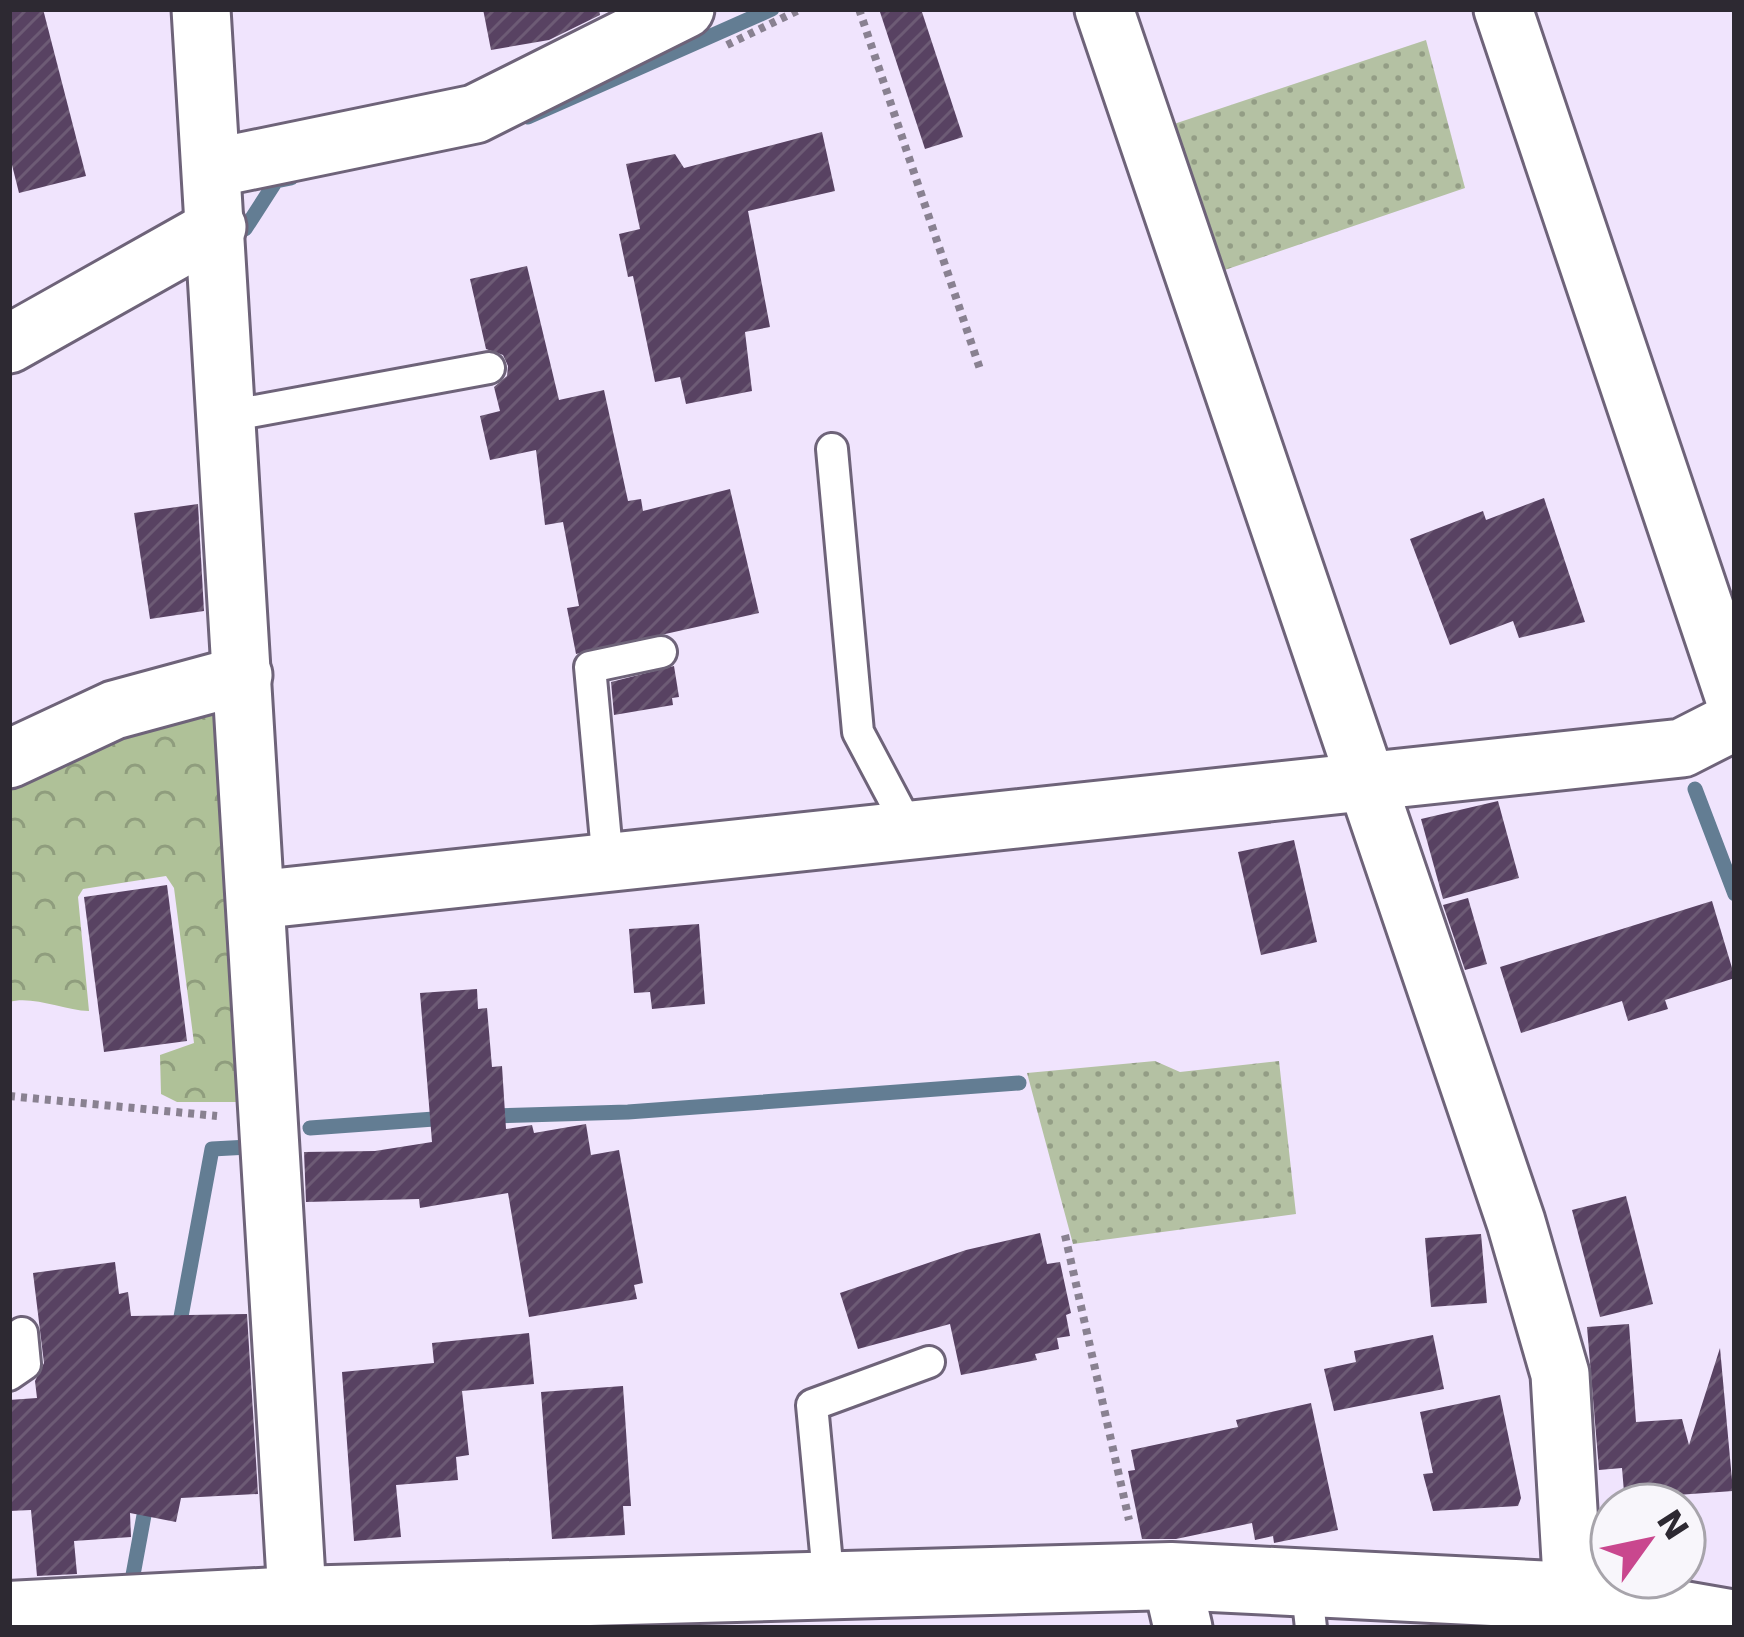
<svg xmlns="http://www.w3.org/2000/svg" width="1744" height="1637" font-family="'DejaVu Sans',sans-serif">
  <defs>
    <pattern id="grass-dots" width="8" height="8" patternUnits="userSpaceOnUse" patternTransform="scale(3)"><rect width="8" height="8" fill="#b4c1a3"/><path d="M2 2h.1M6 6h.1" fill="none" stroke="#939d85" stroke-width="1.8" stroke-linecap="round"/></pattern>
    <pattern id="forest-crowns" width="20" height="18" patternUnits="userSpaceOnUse" patternTransform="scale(3)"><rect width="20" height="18" fill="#afc198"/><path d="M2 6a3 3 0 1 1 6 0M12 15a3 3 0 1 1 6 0" fill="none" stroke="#8f9d7d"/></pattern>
    <pattern id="building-hatch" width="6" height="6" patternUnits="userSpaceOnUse" patternTransform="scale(3)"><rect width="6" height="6" fill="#584262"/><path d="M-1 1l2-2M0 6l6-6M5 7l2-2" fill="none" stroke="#6d5b75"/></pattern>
  </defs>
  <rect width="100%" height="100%" fill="#f0e4fd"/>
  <g fill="url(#grass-dots)">
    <polygon points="1426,40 1465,188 1213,274 1165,127"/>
    <polygon points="1155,1061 1180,1072 1279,1061 1296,1214 1073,1244 1027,1073"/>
  </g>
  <path fill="url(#forest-crowns)" d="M220 703 248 1102H177L161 1094 160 1055 194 1043 174 888 166 876 83 889 78 897 89 1011C63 1010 32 995 9 1002V784L122 730Z"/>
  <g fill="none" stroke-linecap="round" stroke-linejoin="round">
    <g stroke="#637d93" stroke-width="15">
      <polyline points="528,117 772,9"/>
      <polyline points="245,229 276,181 291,178"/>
      <polyline points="1695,789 1735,894"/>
      <polyline points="490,1116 628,1112 1019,1083"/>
      <polyline points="310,1128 448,1118"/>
      <polyline points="178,1333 212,1149 249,1147"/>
      <polyline points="133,1575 147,1499"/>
    </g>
  </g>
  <g fill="url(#building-hatch)">
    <polygon points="9,9 43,9 86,176 19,193 9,153"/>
    <polygon points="483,9 599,9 600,15 549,40 491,50"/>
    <polygon points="879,9 921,9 963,137 925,149"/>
    <polygon points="822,132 835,191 748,211 770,327 745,332 752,391 686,404 680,377 655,382 633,276 628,277 619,234 640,229 626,164 675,154 684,168"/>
    <polygon points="527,266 559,400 604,390 628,501 641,499 643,511 730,489 759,613 576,654 567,608 579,606 563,522 545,525 536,450 490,460 480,416 500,411 494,387 507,376 508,366 503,355 486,349 470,279"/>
    <polygon points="1544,498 1585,622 1519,638 1513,621 1450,645 1410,539 1483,511 1486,520"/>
    <polygon points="198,504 204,611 150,619 134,513"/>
    <polygon points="674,666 679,697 672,698 673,705 614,715 611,682"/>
    <polygon points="1498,801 1519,878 1443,899 1421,819"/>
    <polygon points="1294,840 1317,942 1261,955 1238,852"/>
    <polygon points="167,885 187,1041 104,1052 84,897"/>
    <polygon points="1468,898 1487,964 1465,970 1443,905"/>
    <polygon points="1712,901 1735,978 1665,1000 1668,1009 1628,1021 1622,1001 1521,1033 1500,967"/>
    <polygon points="699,924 705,1004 652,1009 650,992 634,993 629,929"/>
    <polygon points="477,989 478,1009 487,1008 492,1067 502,1066 506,1129 532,1125 534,1133 586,1124 591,1155 619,1150 643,1283 634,1285 637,1299 529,1317 508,1193 420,1208 419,1199 306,1202 304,1152 375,1151 432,1142 420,993"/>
    <polygon points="1626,1196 1653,1304 1600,1317 1572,1210"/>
    <polygon points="1040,1233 1047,1264 1060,1262 1071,1313 1066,1315 1070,1336 1057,1338 1059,1349 1035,1354 1037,1360 961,1375 950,1324 858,1349 840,1293 966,1250"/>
    <polygon points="1481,1234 1487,1303 1431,1307 1425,1238"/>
    <polygon points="115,1262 119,1294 128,1292 131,1316 247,1314 258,1494 181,1498 176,1522 130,1513 131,1537 74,1541 77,1574 37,1576 31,1510 9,1511 9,1400 37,1398 35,1381 44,1363 33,1273"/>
    <polygon points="1629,1324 1636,1422 1682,1419 1689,1445 1720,1348 1733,1491 1635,1498 1635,1491 1624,1492 1622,1468 1599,1470 1587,1327"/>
    <polygon points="529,1333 534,1384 462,1391 469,1455 456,1457 458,1480 396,1485 401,1537 354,1541 342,1372 434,1363 432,1343"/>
    <polygon points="1433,1335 1444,1389 1334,1411 1324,1369 1356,1362 1354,1351"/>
    <polygon points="623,1386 631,1506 623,1506 625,1535 552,1539 541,1392"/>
    <polygon points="1500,1395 1521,1498 1518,1506 1433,1511 1423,1474 1433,1473 1420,1412"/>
    <polygon points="1311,1403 1338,1530 1274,1543 1273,1536 1255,1540 1252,1523 1176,1539 1142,1539 1128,1471 1135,1470 1131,1450 1238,1427 1236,1420"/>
  </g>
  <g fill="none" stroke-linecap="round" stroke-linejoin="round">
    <g stroke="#6e6379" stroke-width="36">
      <g id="service">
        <polyline points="228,416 489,368"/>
        <polyline points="832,449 858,732 910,830"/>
        <polyline points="608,863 590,667 661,652"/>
        <polyline points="9,1375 25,1364 22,1333"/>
        <polyline points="1306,1583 1311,1628"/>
        <polyline points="829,1585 812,1405 929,1362"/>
      </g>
    </g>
    <g stroke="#6e6379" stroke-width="63">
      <g id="minor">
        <polyline points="201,9 299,1628"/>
        <polyline points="1104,9 1516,1222 1560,1374 1575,1628"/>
        <polyline points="1503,9 1735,699"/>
        <polyline points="213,168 475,114 685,9"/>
        <polyline points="9,344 217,227"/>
        <polyline points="9,759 114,710 243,675"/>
        <polyline points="256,900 1682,748 1735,721"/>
        <polyline points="1171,1576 1183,1628"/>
      </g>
    </g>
    <g stroke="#6e6379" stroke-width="72">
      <polyline id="tertiary" points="9,1615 296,1600 1171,1576 1574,1596 1735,1624"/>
    </g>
    <g stroke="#898191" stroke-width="8" stroke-dasharray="6 6" stroke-linecap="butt">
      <polyline points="859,9 980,369"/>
      <polyline points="727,45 801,9"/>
      <polyline points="9,1096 217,1116"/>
      <polyline points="1065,1235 1129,1520"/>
    </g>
    <use href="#service" stroke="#fff" stroke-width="30"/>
    <use href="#minor" stroke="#fff" stroke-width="57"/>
    <use href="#tertiary" stroke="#fff" stroke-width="66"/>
  </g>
  <rect width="1744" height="1637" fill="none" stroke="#2d2932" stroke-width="24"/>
  <g transform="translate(1648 1541) rotate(57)"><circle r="57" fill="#f8f6fb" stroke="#a7a4ab" stroke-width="3"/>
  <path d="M0-9L21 45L0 30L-21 45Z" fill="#c9478e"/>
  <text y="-18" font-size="33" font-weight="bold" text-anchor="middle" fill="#2d2932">N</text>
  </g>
</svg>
